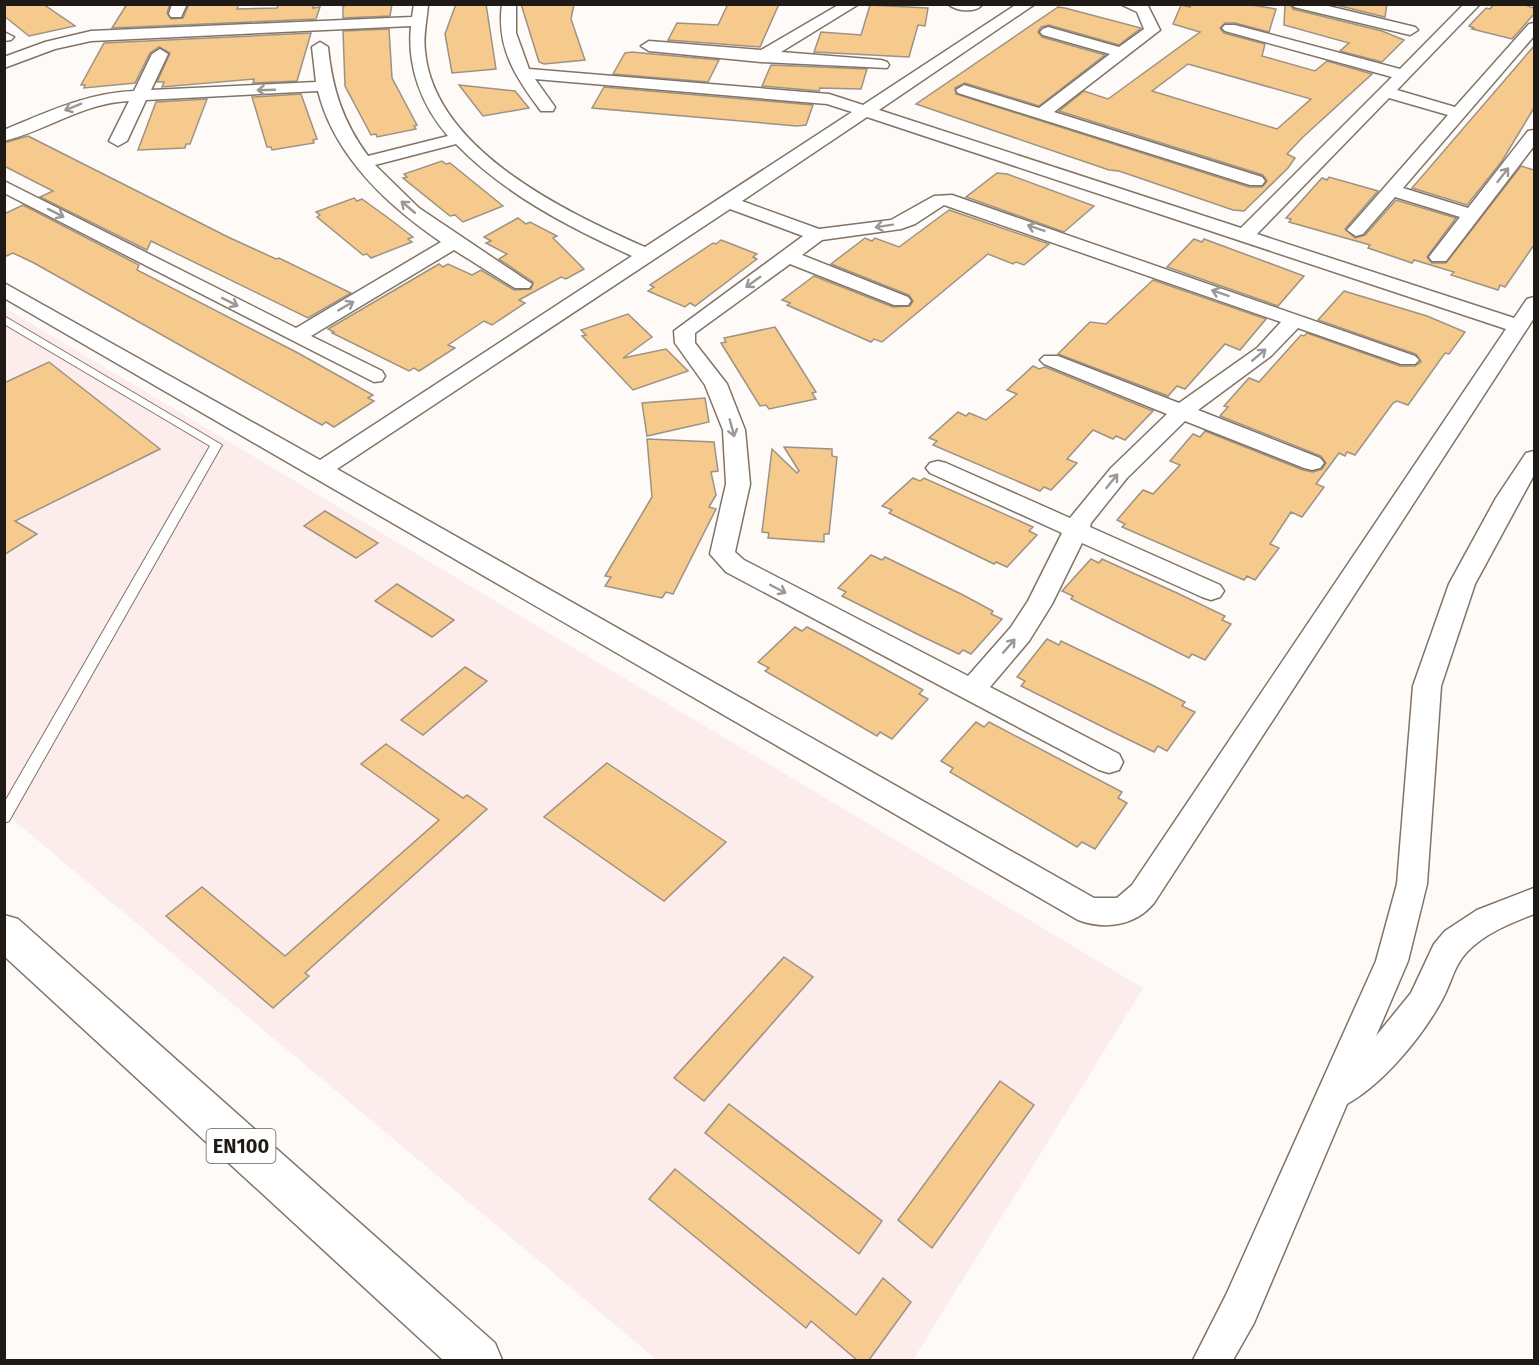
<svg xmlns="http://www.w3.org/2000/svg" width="1539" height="1365" font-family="'Fira Sans',sans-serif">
  <rect width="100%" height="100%" fill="#fdfaf7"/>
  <polygon fill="#fdecec" points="5,308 1143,988 913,1360 657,1360 5,813"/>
  <g fill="#f6c98d" stroke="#9e9283" stroke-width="1.5" fill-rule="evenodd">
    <polygon points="4,4 43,4 75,26 29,36 4,16"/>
    <polygon points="127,4 170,4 167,13 171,19 183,18 189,4 239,4 237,9 277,8 279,4 314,4 313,8 320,7 316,19 112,28"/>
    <polygon points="355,4 392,4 390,16 343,18 343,6"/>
    <polygon points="456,4 486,4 496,69 452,73 445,34"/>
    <polygon points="521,4 574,4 571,19 585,60 544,64 539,62"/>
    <polygon points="728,4 779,4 760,47 668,40 677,23 718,25"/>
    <path d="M1191 4H1245L1276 9 1269 32 1235 23H1225L1220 28 1224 33 1265 44 1262 56 1315 71 1327 61 1372 74 1303 137 1287 154 1295 158 1288 168 1244 211 1233 210 1119 171 1109 170 916 104 1058 7 1065 8 1141 28 1119 45 1049 25 1041 27 1038 32 1042 37 1105 55 1039 106 965 83 955 88 956 94 1249 187H1262L1267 181 1263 175 1059 111 1084 91 1108 99 1200 32 1173 24 1181 5 1190 7ZM1188 64 1311 99 1277 129 1152 91Z"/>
    <polygon points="1285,4 1290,4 1293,9 1382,31 1404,40 1382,62 1340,51 1349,43 1284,25"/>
    <polygon points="1332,4 1387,4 1385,17"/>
    <polygon points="1494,4 1522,4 1534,8 1534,14 1512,39 1472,29 1474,28 1469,26 1486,8 1490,9"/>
    <polygon points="870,5 928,8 925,26 918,25 909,57 814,52 821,32 861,35"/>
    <polygon points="389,29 392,78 417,125 414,126 416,129 377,137 376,134 371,135 345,86 343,31"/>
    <polygon points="311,33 297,81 253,83 254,79 162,87 164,82 157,82 170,53 159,47 150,53 135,83 84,88 85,85 81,85 104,43"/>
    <polygon points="1534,46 1534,108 1502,161 1467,205 1412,188"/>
    <polygon points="632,52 653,54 719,60 708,82 613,74 625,53"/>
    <polygon points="771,65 867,69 861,89 820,88 819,91 762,86"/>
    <polygon points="459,85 515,91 529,108 483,116"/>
    <polygon points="604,87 813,105 806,125 797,126 592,108"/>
    <polygon points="301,94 317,139 313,140 314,143 272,150 271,147 267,147 252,97"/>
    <polygon points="207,99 190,144 186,144 185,148 138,150 156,102"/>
    <polygon points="28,136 228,237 276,259 279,258 351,293 308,318 151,241 147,250 40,197 53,191 4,166 4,143"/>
    <polygon points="442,161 446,164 450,163 503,206 463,222 455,215 450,216 403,178 407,177 404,174"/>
    <polygon points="1521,166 1534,170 1534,245 1505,287 1500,285 1498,290 1451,275 1454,272 1414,260 1412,263 1368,248 1370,245 1289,222 1291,219 1286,218 1322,178 1327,180 1329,177 1378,191 1345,229 1355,238 1365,235 1396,200 1456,218 1427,257 1432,263 1446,263"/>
    <polygon points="997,173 1007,174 1094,206 1064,232 966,197"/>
    <polygon points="354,198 357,201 362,199 391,220 413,237 408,239 412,242 371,258 367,254 363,255 317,217 320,215 316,212"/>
    <polygon points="23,205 139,265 137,270 298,353 373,395 368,398 374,401 334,427 326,422 322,425 34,263 13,253 4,257 4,214"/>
    <polygon points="949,210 1049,244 1024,265 1016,262 1013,264 988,254 882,342 874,339 871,342 787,305 790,303 782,300 814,276 893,307 910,306 913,301 909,295 831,264 865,238 872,241 875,238 899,247"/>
    <polygon points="518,218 526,224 530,222 557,236 553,238 584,269 566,279 561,277 519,300 525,303 492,325 484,321 448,345 455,348 419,371 414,368 409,371 332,333 334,332 328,329 439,264 443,267 448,264 472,275 481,270 514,290 531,289 533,282 499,259 507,254 486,243 491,241 484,237"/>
    <polygon points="1194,239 1202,242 1204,239 1304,276 1278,306 1167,267"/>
    <polygon points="721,240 757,254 753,257 757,259 695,306 690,303 685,307 648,291 654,287 650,285 713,243 716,244"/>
    <polygon points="1153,280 1266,319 1240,350 1225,344 1185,389 1177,386 1168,396 1058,354 1090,322 1106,324"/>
    <polygon points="1344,291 1427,316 1465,332 1449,354 1445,353 1408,405 1397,401 1393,403 1355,455 1347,452 1345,456 1339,453 1316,484 1324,487 1302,517 1291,512 1270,544 1279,548 1255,580 1247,576 1244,580 1122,527 1125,524 1117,520 1143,490 1153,494 1180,465 1170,461 1193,434 1200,437 1205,431 1303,470 1313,472 1322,469 1326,463 1321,456 1220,416 1228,407 1224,406 1249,378 1259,382 1301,335 1304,336 1307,333 1400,366 1415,366 1421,362 1416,354 1318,320"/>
    <polygon points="628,314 652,337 623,358 666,349 688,371 633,390 582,336 586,335 581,330"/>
    <polygon points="775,327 816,392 812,393 816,399 769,409 766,405 760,406 721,343 726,342 724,338"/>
    <polygon points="49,362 160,449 15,521 37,534 4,555 4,383"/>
    <polygon points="1033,366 1039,369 1045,367 1153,411 1125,440 1116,436 1113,439 1093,430 1067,459 1077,463 1051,490 1044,487 1040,491 933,445 937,441 929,438 958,412 966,416 969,413 986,420 1017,394 1007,390"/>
    <polygon points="705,398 709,422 647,436 642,403"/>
    <polygon points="647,439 714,442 718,471 711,472 716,495 709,507 716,509 673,594 666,592 662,598 605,586 611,577 605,576 652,497"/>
    <polygon points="784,447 832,449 832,456 837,457 829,534 824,534 824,542 768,538 769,533 762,532 772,449 797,473 799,471"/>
    <polygon points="913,478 920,481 924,478 1033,527 1029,531 1037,535 1007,567 996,562 994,564 889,513 892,510 882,506"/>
    <polygon points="325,511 378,543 356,558 304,526"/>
    <polygon points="871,555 882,560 885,557 963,595 993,611 991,614 1002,619 971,654 963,650 959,654 919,635 842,596 846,592 838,588"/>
    <polygon points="1091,559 1099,563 1102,559 1177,593 1225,616 1222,620 1231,624 1205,660 1192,654 1189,658 1071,599 1073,596 1062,591"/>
    <polygon points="397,584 454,620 432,637 375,601"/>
    <polygon points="795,627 802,631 807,627 845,647 923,690 919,694 928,699 892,739 880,732 877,736 765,671 769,668 758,662"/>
    <polygon points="1047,639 1059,645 1061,641 1150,684 1185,702 1182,706 1195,712 1167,751 1158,746 1154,752 1109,730 1021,686 1025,681 1017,677"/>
    <polygon points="465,667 487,681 423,735 401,720"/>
    <polygon points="976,722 984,727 989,722 1122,792 1118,798 1127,803 1095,849 1082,842 1077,847 950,772 953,768 941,761"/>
    <polygon points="386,744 463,798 467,795 487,809 305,973 309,976 273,1008 166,916 202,887 285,956 439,820 361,764"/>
    <polygon points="607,763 726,842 664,901 544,817"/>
    <polygon points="784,957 813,977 704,1101 674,1078"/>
    <polygon points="1000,1081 1034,1105 932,1248 898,1220"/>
    <polygon points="729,1104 882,1221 859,1254 705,1133"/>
    <polygon points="675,1169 856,1315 883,1278 911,1302 869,1360 857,1360 811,1321 806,1328 649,1199"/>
  </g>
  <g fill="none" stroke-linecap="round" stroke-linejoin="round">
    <g stroke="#807466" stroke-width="2">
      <polygon id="service" points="4,316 222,445 9,821 4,823 4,803 210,446 4,324"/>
    </g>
    <g stroke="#807466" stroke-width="3">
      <g id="minor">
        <polygon points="172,4 187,4 181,17 171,17 169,14"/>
        <path d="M414 4 428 5C427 19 423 36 425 51 434 150 566 212 645 247L852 112 827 104 535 79 555 107 553 111H541C516 78 496 48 502 4H516V33L529 69 829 94 863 105 1017 4H1035L879 110 1241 228 1392 77 1225 31 1222 28 1225 25H1235L1400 69 1464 4H1480L1397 90 1455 107 1529 24 1534 23V36L1403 188 1468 208 1528 131 1534 130V146L1446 261H1432L1429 257 1460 217 1395 197 1363 234 1356 236 1347 230 1448 115 1389 98 1257 234 1514 318 1527 299 1534 297V318L1154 903C1135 926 1105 930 1078 920L4 298V283L320 460 632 256C568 227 506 195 456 144L375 165 419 208 532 284 529 288H515L454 250 311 336 382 371 385 376 382 381 374 382 4 193V181L296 328 441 242C388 206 334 156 318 91L146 100 127 141 118 146 109 141 129 101C83 103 48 130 4 141V130C47 112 87 93 134 91L152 54 160 49 168 54 151 90 316 82 312 47 320 42 328 47C332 89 343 122 368 156L448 136C421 105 407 66 411 26L91 41 55 49 4 68V57L45 42 91 31 412 17ZM867 117 1506 329 1132 885 1117 898H1094L337 469 730 209 803 236 674 331 675 343 705 385 723 430 726 484 710 554 726 572 1099 770 1109 773 1119 770 1123 762 1119 754 990 687 1029 641 1052 604 1082 543 1202 597 1211 600 1220 597 1224 591 1220 585 1090 527 1091 523 1127 478 1185 421 1304 468 1312 470 1320 468 1324 463 1320 458 1198 410 1271 356 1298 328 1401 364H1415L1419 360 1415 356 952 195 934 196 891 220 819 229 742 201ZM944 205 1281 322 1257 348 1179 403 1058 356H1044L1040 360 1044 364 1167 414 1111 468 1070 518 946 463 938 461 930 463 926 468 930 473 1062 533 1028 601 1011 627 968 676 744 560 735 552 750 484 745 430 727 384 695 343V333L790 264 894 305H908L911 301 908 297 802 255 822 240 901 229 915 224Z"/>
        <polygon points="840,4 859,4 781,52 881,60 887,62 889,65 887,68 761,62 649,51 641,46 649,41 761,50"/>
        <path d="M948 4H980L981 6C974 13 956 11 948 4Z"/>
        <polygon points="1120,4 1148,6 1160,30 1054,112 1262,177 1265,181 1262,185 1250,185 958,93 956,90 964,85 1039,108 1110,54 1043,35 1040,32 1043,29 1048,27 1119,47 1144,29 1137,12"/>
        <polygon points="1292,4 1320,4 1415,27 1418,30 1410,35 1294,7"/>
        <polygon points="4,32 14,37 11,40 4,41"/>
        <path d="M1534 451V475L1475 584 1441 686 1427 884 1408 961 1376 1036 1411 993 1434 944 1445 931 1477 910 1534 888V914C1511 923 1485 933 1467 952 1454 965 1451 984 1442 1000 1422 1037 1383 1084 1347 1104L1254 1323 1233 1360H1193L1226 1295 1376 961 1397 884 1413 686 1449 584 1496 498 1526 453Z"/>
      </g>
    </g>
    <g stroke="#807466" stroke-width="3">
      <polygon id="trunk" points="4,915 18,919 495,1343 502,1360 443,1360 4,956"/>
    </g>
    <use href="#service" fill="#fff" fill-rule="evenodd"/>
    <use href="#minor" fill="#fff" fill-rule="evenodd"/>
    <use href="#trunk" fill="#fff" fill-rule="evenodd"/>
  </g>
  <defs><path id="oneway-shaft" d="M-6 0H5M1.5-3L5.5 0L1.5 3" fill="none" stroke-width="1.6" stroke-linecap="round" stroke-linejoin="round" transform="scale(1.5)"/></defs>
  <g stroke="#9a9896">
    <use href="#oneway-shaft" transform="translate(266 90) rotate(178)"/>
    <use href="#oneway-shaft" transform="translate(73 107) rotate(158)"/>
    <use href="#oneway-shaft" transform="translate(1503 175) rotate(-52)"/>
    <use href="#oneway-shaft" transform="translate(408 207) rotate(-140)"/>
    <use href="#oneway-shaft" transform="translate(56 213) rotate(27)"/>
    <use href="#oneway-shaft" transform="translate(884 226) rotate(171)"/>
    <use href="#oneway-shaft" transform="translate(1036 228) rotate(-161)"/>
    <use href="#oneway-shaft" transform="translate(753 282) rotate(144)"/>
    <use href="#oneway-shaft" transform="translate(1220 293) rotate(-161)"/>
    <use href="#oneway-shaft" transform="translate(230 302) rotate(27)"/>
    <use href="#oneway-shaft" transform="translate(346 306) rotate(-30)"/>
    <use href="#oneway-shaft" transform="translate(1259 355) rotate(-40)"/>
    <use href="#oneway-shaft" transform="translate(732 428) rotate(75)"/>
    <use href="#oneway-shaft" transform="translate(1112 481) rotate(-51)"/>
    <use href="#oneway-shaft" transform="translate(778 589) rotate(28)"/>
    <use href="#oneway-shaft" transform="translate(1009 646) rotate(-49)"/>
  </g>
  <g text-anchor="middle" stroke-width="6" stroke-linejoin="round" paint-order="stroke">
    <rect fill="#fff" stroke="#625f5b" stroke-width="1.5" x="206.5" y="1129" width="69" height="34" rx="4.5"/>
    <g font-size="20" font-weight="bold" fill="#1f1a15">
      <text x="241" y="1153">EN100</text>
    </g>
  </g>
  <rect width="1539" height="1365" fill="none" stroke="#1f1a15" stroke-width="12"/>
</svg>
